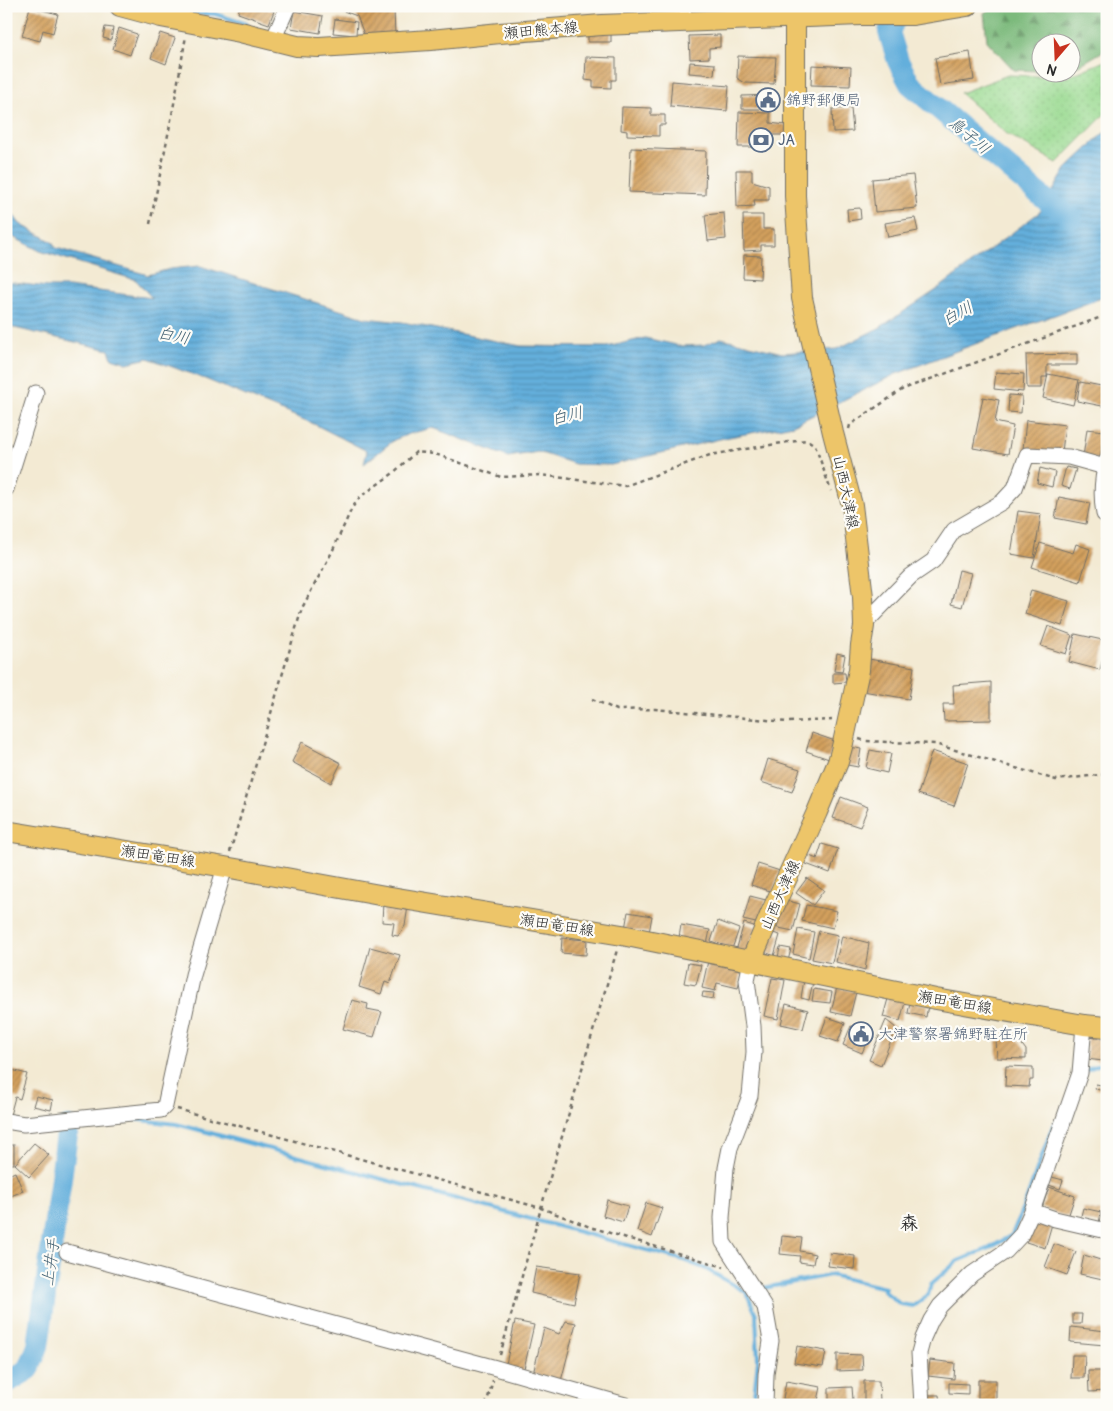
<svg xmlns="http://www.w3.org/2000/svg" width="1113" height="1411" font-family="Pangolin,'Klee One',sans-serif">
  <defs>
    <pattern id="grass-dots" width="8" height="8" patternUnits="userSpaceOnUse" patternTransform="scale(1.25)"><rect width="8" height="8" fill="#9ada91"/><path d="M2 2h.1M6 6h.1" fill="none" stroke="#85bb7d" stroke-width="1.8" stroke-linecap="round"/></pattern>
    <pattern id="forest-firs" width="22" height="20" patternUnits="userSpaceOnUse" patternTransform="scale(1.25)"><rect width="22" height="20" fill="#7bba7b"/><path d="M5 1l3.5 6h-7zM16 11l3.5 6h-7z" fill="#659765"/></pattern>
    <pattern id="water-rules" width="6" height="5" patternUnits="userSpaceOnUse" patternTransform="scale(1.25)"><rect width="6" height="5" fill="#63afdc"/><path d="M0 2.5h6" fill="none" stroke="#528fb3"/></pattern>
    <pattern id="building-hatch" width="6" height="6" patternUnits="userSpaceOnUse" patternTransform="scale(1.25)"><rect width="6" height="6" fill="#d3a05d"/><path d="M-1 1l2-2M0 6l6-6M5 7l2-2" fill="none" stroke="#ab834d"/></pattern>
  </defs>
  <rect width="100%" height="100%" fill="#fdfcf7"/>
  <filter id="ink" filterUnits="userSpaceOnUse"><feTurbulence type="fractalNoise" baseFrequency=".02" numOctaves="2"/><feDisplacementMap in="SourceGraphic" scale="10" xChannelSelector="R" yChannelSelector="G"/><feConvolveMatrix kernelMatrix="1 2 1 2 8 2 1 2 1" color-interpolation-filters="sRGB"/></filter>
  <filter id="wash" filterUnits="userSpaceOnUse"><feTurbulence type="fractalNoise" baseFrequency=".0096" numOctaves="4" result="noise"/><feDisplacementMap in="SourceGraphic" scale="20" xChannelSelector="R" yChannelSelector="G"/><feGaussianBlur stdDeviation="1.12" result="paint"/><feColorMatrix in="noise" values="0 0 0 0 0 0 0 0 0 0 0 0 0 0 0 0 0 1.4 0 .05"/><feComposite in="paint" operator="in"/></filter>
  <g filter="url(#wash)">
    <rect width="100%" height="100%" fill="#f3ead3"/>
    <polygon fill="url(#grass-dots)" stroke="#62825e" points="1107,60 1107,112 1057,163 1007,134 960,93 1008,75 1067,77"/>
    <polygon fill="url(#forest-firs)" stroke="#537253" points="995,6 1107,6 1107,49 1071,70 1070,42 1040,42 1040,71 1014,70 987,41 984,13"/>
    <polygon fill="url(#water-rules)" stroke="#476d84" points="1107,130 1107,296 967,347 896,374 793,425 724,438 611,465 575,464 538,452 508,457 433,428 412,433 394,440 364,464 367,451 314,424 205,379 148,358 127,363 112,358 109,350 6,326 6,282 47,287 68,287 152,298 136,280 40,251 13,237 6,230 6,213 12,213 20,224 51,241 56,248 148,275 170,269 200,266 365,318 402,322 521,346 607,347 645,338 681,346 704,345 721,338 782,353 837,349 879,328 935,291 1041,211 1066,169"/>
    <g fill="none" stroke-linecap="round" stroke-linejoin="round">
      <g stroke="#63afdc" stroke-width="4">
        <polyline points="188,13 215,14 247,24"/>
        <polyline points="1084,1071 1107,1061"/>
        <polyline points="132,1119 176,1124 207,1132 680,1259 706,1269 746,1292 749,1291"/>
        <polyline points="759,1289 830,1275 885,1288 884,1291 900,1304 913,1306 928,1295 931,1284 958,1261 990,1248 1012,1235 1027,1198 1052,1128 1056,1122"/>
        <polyline points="746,1292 756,1314 758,1360 753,1405"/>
      </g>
      <g stroke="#63afdc" stroke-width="22">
        <polyline points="901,6 889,32 898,61 910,84 1047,201 1072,218"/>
        <polyline points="6,1383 29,1369 38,1346 68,1127"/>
      </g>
    </g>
    <g id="blocks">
      <g fill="url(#building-hatch)">
        <polygon points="240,6 259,6 274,11 269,24 238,13"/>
        <polygon points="330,6 371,6 371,10 394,9 395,36 365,37 357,16"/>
        <polygon points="30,7 58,14 53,33 43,30 40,41 22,36"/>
        <polygon points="294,11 323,16 320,33 291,28"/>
        <polygon points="335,19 357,22 356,35 333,33"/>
        <polygon points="105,27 113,28 111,40 103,38"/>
        <polygon points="119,28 137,34 130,55 113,49"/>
        <rect x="588" y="32" width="23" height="10"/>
        <polygon points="160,33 175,38 166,64 151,58"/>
        <polygon points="720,35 720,47 709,48 709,58 690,59 689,36"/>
        <polygon points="970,52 974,80 940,85 935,58"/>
        <polygon points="738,56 776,57 774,84 745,83 737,78"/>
        <polygon points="586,57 616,58 616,80 611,80 611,88 593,87 593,81 585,80"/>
        <polygon points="690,62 715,64 714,75 689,73"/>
        <polygon points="812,65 851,67 850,86 811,85"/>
        <polygon points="672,81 729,86 727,111 670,106"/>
        <polygon points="773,95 773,109 742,109 742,96"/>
        <polygon points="622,107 651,108 651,115 665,115 665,125 659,125 659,136 627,135 627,131 621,130"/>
        <polygon points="851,108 853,131 833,132 832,109"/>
        <polygon points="739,112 770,113 770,123 786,125 788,135 771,135 769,147 738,147"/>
        <polygon points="631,148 706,151 705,195 629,192"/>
        <polygon points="736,170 752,170 752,181 769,186 769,200 754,200 755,206 737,207"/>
        <polygon points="913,175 917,208 875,212 872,179"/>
        <polygon points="860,208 861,219 848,221 847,209"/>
        <polygon points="724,213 726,239 708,241 705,215"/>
        <polygon points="743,215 763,215 763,229 774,229 774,245 761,245 761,250 744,251"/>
        <polygon points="915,218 918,231 888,237 885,223"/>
        <polygon points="744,255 761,256 760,279 743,278"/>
        <polygon points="1077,354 1077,365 1047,365 1047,377 1042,377 1042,388 1027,388 1026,355"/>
        <polygon points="996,372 1024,374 1023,392 994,389"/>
        <polygon points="1048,374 1079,380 1073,405 1043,398"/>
        <polygon points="1080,382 1107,387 1107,407 1077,401"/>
        <polygon points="1009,395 1022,396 1021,413 1008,412"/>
        <polygon points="983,397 999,400 995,422 1013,426 1008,454 973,448"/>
        <polygon points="1026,420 1065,425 1062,453 1023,449"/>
        <polygon points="1087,429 1104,431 1100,460 1083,457"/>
        <polygon points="1066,467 1076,469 1070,489 1061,486"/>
        <polygon points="1040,468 1055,472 1052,487 1037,483"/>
        <polygon points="1059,497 1090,503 1086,524 1055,518"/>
        <polygon points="1018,511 1041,514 1034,558 1011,554"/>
        <polygon points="1107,526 1107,541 1102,539"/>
        <polygon points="1040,543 1073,553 1076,544 1090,549 1080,582 1032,567"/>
        <polygon points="959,570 971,573 962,607 951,604"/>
        <polygon points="1031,590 1069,601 1062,626 1025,614"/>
        <polygon points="1048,626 1072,635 1066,654 1041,646"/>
        <polygon points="1075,634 1107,641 1100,670 1069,662"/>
        <polygon points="837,653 845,655 842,672 834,671"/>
        <polygon points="869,659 914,667 909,699 863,691"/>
        <polygon points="833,673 845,673 846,682 833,683"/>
        <polygon points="991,682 991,720 944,721 943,704 954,704 953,685"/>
        <polygon points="812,733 835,741 829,759 806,751"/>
        <polygon points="302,742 341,763 331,783 292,762"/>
        <polygon points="845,746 861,749 858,767 842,764"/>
        <polygon points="870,750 891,754 887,773 866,768"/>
        <polygon points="932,751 968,763 954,806 918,794"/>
        <polygon points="768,759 800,769 792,792 761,782"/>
        <polygon points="841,797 868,807 860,827 833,818"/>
        <polygon points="822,844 838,849 830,873 806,864 807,855 817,859"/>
        <polygon points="758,864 780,871 773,892 751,885"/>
        <polygon points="807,878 824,890 813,905 796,893"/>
        <polygon points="750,896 766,900 760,924 743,920"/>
        <polygon points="781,899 800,904 793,931 774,927"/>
        <polygon points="383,902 408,906 405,926 398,936 392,935 394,923 382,922"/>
        <polygon points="806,905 837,911 833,928 802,921"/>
        <polygon points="628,912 652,916 649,933 625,929"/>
        <polygon points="718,921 739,929 732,949 711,941"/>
        <polygon points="744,923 757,927 746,954 736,951"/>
        <polygon points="681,925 710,930 706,949 678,944"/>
        <polygon points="798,929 814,932 809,958 793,954"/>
        <polygon points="819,931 838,935 832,963 812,959"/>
        <polygon points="769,932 780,935 774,956 764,952"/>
        <polygon points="842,936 869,943 865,970 836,962"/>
        <polygon points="562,938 587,940 586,955 561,953"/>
        <polygon points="370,947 400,955 390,984 385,982 381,994 359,987"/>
        <polygon points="780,947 791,949 788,961 778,958"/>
        <polygon points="708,961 742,970 738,988 717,983 715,991 702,988"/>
        <polygon points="688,963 701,965 696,985 684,983"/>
        <polygon points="772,978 785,980 778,1019 764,1016"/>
        <polygon points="804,980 813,982 809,1000 801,998"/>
        <polygon points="837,987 856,992 850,1016 831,1012"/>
        <polygon points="814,989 832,992 830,1003 812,1001"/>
        <polygon points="703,992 714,993 713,999 702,997"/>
        <polygon points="889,995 906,999 900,1021 883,1017"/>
        <polygon points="352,1000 368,1004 367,1009 382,1012 374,1037 343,1029"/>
        <polygon points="910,1002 928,1005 926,1017 908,1013"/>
        <polygon points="786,1004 808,1010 803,1029 781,1024"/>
        <polygon points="827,1017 845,1023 838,1042 820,1036"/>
        <polygon points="886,1020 896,1028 881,1065 869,1060"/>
        <polygon points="851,1026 870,1034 862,1053 843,1045"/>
        <polygon points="1088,1037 1105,1039 1103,1061 1086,1059"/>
        <polygon points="1017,1038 1026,1050 1026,1059 997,1058 996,1039"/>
        <polygon points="1006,1066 1033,1067 1033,1080 1030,1080 1029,1087 1005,1086"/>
        <polygon points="12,1070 27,1074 20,1099 15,1097 9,1119 6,1119 6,1086"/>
        <polygon points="1096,1084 1106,1086 1105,1091 1095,1089"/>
        <polygon points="36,1096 53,1100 51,1110 33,1106"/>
        <polygon points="34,1143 49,1155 29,1177 15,1164"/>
        <rect x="6" y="1145" width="8" height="19"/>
        <polygon points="15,1172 23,1191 6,1198 6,1176"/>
        <polygon points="1052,1177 1063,1180 1060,1189 1049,1185"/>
        <polygon points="1049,1187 1075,1196 1068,1217 1042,1208"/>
        <polygon points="607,1200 628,1206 623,1222 603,1216"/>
        <polygon points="646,1203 662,1208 652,1237 637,1231"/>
        <polygon points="1083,1208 1101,1212 1099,1224 1080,1220"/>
        <polygon points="1033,1218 1052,1224 1045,1248 1026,1242"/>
        <polygon points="782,1236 802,1238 800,1251 815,1254 813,1264 799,1262 800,1256 780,1254"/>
        <polygon points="1054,1244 1076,1252 1067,1275 1045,1267"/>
        <polygon points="830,1253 855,1256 854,1269 828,1266"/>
        <polygon points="1084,1255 1107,1262 1107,1280 1080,1274"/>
        <polygon points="536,1267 580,1273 574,1303 531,1293"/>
        <polygon points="1073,1314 1082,1314 1081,1324 1073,1324"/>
        <polygon points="515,1321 534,1325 523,1373 505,1369"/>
        <polygon points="566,1321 576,1323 561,1381 533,1374 544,1328 559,1334"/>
        <polygon points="1071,1327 1106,1331 1105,1345 1070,1342"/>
        <polygon points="797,1346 826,1351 823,1367 794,1363"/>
        <polygon points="837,1354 862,1355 863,1370 837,1371"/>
        <polygon points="1072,1355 1085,1355 1084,1378 1071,1378"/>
        <polygon points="930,1360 955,1363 954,1379 928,1376"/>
        <polygon points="1088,1371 1107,1371 1107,1391 1089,1392"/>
        <polygon points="978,1380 996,1380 996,1405 981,1405 981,1402 978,1402"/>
        <polygon points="786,1381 821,1387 817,1405 783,1399"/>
        <polygon points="864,1381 879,1381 880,1401 864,1402"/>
        <polygon points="949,1383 968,1384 968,1394 949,1393"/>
        <polygon points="852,1387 853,1400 829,1401 829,1388"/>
        <polygon points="929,1395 939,1395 940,1405 928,1405"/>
      </g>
    </g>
  </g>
  <g filter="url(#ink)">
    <use href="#blocks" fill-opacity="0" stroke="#716e66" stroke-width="1"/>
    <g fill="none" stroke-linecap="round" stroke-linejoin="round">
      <g stroke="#716e66" stroke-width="17">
        <g id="minor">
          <polyline points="683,6 684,22"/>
          <polyline points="273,40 288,6"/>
          <path d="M1107 460C1102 477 1101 497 1104 514L1107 516"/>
          <polyline points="6,489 36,393"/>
          <polyline points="864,626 867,621 911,576 933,561 954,530 1002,502 1015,488 1027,455 1069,457 1105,467"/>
          <polyline points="751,961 747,980 753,1026 754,1052 750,1096 730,1148 726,1168 722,1218 723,1242 765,1307 771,1341 766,1374 765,1405"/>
          <polyline points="6,1121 24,1124 161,1110 165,1106 193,975 225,867"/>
          <polyline points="1032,1211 1055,1219 1107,1231"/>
          <polyline points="67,1252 496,1368 625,1405"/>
          <polyline points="922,1405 919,1353 923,1338 931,1320 940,1306 972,1274 1006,1251 1021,1235 1032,1211 1080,1073 1084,1025"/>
        </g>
      </g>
      <g stroke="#716e66" stroke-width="22">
        <g id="major">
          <polyline points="120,6 161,17 240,32 297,46 319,47 431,40 500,33 602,25 861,15 913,15 967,6"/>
          <polyline points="6,831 225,867 385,896 622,935 936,999 1084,1025 1107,1027"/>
          <polyline points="751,961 771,913 817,812 838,762 843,743 859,670 861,645 864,626 863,597 852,505 833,433 802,298 795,196 795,17 797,6"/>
        </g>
      </g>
      <g stroke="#716e66" stroke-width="2.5" stroke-dasharray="4 4" stroke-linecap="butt">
        <polyline points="150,224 172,115 186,36"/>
        <polyline points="849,429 850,425 903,389 1107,315"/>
        <polyline points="592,699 617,710 655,709 787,722 832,720"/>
        <polyline points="859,739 866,741 935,744 1056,780 1107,774"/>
        <polyline points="230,852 302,608 332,552 352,508 360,497 392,474 416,452 435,454 501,477 540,475 625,486 710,455 788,442 807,440 815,445 831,491"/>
        <polyline points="177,1109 541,1208 590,1227 724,1267"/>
        <polyline points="500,1355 541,1208 617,950"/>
        <polyline points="486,1405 493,1380"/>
      </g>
      <use href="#minor" stroke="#fff" stroke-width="15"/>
      <use href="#major" stroke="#edc569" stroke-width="20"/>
    </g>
  </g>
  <defs>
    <g id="civic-ring" transform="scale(1.25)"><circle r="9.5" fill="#fdfcf7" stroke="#5c6f8a" stroke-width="1.5"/><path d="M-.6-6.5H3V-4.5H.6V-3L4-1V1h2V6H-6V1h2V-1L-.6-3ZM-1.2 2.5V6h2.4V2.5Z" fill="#5c6f8a"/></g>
    <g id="bank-ring" transform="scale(1.25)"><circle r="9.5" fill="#fdfcf7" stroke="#5c6f8a" stroke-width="1.5"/><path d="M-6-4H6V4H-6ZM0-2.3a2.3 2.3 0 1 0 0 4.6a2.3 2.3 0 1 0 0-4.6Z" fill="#5c6f8a"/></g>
  </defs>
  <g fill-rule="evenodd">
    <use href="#civic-ring" x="768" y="100"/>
    <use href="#bank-ring" x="761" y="140"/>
    <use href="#civic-ring" x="861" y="1034"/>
  </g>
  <g text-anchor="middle" stroke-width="4.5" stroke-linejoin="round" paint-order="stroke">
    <g font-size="15" fill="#2b2b2b" stroke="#fdfcf7">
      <text transform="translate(541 30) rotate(-5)" y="5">瀬田熊本線</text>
      <text transform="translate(846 492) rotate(78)" y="5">山西大津線</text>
      <text transform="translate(158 856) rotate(9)" y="5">瀬田竜田線</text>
      <text transform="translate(780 895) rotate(-66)" y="5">山西大津線</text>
      <text transform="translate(557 925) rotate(9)" y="5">瀬田竜田線</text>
      <text transform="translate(955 1002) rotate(10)" y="5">瀬田竜田線</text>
    </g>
    <g font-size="15" fill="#4e5e75" stroke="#fdfcf7" text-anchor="start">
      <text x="786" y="105">錦野郵便局</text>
      <text x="778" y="145">JA</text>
      <text x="878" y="1039">大津警察署錦野駐在所</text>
    </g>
    <g font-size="16" font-style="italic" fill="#416072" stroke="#fdfcf7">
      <text transform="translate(970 135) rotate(40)" y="6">鳥子川</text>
      <text transform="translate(957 313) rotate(-29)" y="6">白川</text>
      <text transform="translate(174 335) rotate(12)" y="6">白川</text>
      <text transform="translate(567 415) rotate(-13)" y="6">白川</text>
      <text transform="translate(50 1262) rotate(-82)" y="6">上井手</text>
    </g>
    <g font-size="18" font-weight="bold" fill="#2b2b2b" stroke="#fdfcf7">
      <text x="909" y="1229">森</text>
    </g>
  </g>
  <rect width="1113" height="1411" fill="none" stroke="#fdfcf7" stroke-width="25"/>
  <g transform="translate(1056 58) rotate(199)"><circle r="24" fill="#fdfcf7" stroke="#a9a8a5"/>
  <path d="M0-4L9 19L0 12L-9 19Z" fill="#c8321e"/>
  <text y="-8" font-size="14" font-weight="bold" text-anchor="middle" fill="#2b2b2b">N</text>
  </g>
</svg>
